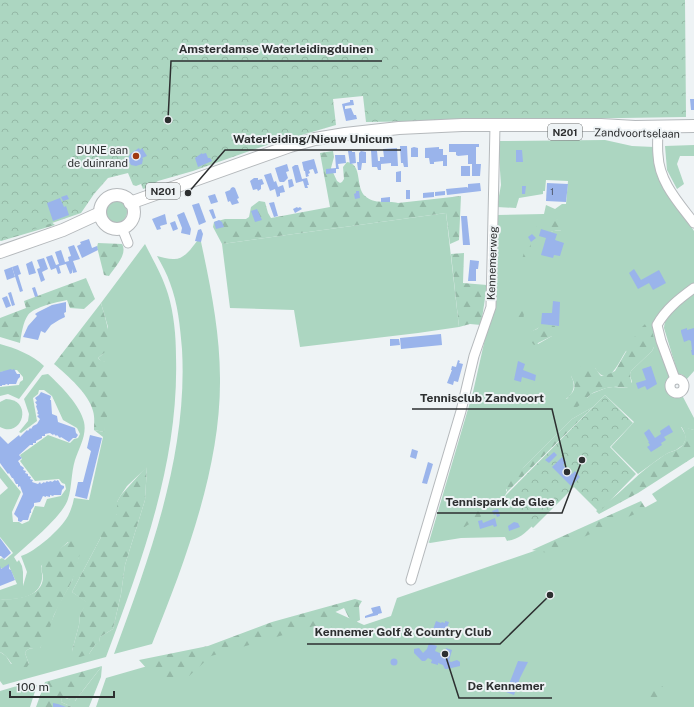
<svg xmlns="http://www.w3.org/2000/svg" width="694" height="707" font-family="'Public Sans',sans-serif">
  <defs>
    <pattern id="forest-firs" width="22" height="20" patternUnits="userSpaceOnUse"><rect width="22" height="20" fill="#acd6c1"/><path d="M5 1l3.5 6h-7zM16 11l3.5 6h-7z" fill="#94b8a6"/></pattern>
    <pattern id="park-crowns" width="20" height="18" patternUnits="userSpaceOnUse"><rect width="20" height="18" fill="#acd6c1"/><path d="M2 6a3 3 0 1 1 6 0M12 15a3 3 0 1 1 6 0" fill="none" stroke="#94b8a6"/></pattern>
  </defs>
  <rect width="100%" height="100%" fill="#eef3f5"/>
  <g fill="#acd6c1" fill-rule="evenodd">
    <path d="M605 140 632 146 654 147 681 212 694 231V286L659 319 672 377 669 379C667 387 670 392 675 398L683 397 694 418V430L681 427 685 434 686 439 683 445 676 450 668 453 660 458 638 474 611 447 634 422 605 395 593 407 572 419 524 467 506 490 507 492 503 499 533 525C525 534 518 539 507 541L505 537 461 538 430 543 426 541 429 542 473 392 489 321 496 278 497 215 544 214 546 205 555 209 562 204H566L568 181 546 180 545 191H543V194L519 198 516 208 497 207 501 185 498 141ZM556 219 559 221 561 231H553L546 235ZM540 327 552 336 538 344 531 332ZM654 347 652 351 631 371 630 375 632 382 627 388 613 387 606 388 591 394 587 398 566 399C574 393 576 385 571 376L595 368C609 390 619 361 626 351Z"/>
    <polygon points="694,145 694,156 680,156 677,164 684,184 677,189 667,170 665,146"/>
    <circle cx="116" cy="212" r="11"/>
    <polygon points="446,213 459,327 418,333 300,347 294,310 230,308 222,244"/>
    <path d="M200 237C210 284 220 331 220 378 221 467 185 562 152 644L114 654C150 556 188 454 182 349 180 326 178 304 170 283 167 274 162 265 157 256 162 257 168 259 173 259 185 260 193 246 200 237Z"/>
    <path d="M145 244C153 260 163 277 168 294 174 314 176 336 176 357 179 461 142 561 106 657L3 685 0 681V652L6 656 11 664H29L25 653C28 647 33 648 40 648L58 606 72 581 79 556 68 542 41 566C41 571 43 575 42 579 39 599 16 599 0 600V590L17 584 9 566 0 569V559L2 558 5 560 13 553 0 537V495L8 488 0 478V466L21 492 12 512 13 522H19L22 524 29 521 35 506 44 507 47 499 61 496 66 489 65 484 62 483 59 479 35 481 20 461 22 459 20 455 48 435 70 443 74 439 78 438 80 434 77 428 63 420 52 396 44 390H39L38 394 33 398 37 421 21 433 19 432 28 421 29 414 24 399 42 375 48 374C61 386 80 405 84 422 87 435 79 448 75 460 71 473 72 487 68 499 63 516 27 545 14 557L17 562 19 560 22 566 23 572V586L27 572 21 556C35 552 61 529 68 516 71 510 73 504 74 498L89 500 103 437 94 430 104 432 105 362 101 361 98 358 103 354 108 327 101 303ZM147 467 145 500 125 565 121 594 113 629 100 637 99 642 95 645 89 654 72 651 79 625 80 615 87 602 72 592 101 537 117 514V502L121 495 127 486Z"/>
    <path d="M694 293V371L686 380 683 375 678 374 664 328C665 313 682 302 694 293Z"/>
    <path d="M0 344C15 348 33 355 44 366L19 399 8 394 0 396V387L19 385 20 382 23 380V377L17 370 0 372Z"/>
    <path d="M6 399C34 400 22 439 0 427V402Z"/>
    <polygon points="694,466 694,707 96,707 106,678 231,642 329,609 364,625 391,616 397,598 540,549 646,507 657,501 652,494"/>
    <polygon points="102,666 101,677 89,707 72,707 61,702 62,697 75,701"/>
    <polygon points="37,685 30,707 0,707 0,691 17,686 22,689"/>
  </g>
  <g fill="url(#forest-firs)">
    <path d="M333 151 334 157 331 168 337 181 340 183 342 182 344 179 343 167 347 162C363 164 355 187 365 196 375 205 387 200 398 203L461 196 459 240 450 244 446 213 222 244 213 227 214 222 225 219H246L249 217 251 207 259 201 265 202 268 213 271 218 330 207 320 153Z"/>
    <polygon points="45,217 55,225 1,241 1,237"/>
    <path d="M549 218C555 217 558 221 564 220L568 223 567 229C562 232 559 230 554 231 547 233 545 237 538 234L536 227Z"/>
    <path d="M531 242 529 264 525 268 523 267C520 259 525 250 529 243Z"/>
    <path d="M98 243 122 244C128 254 115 267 109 276L104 275 97 247Z"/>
    <polygon points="464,253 463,283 487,285 481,325 470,324 459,327 451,254"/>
    <path d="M86 278 95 299 84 309 70 308 67 300C57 302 34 307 28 315 23 322 21 336 20 343L0 337V318L26 308 24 301Z"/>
    <path d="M101 303C104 315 113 338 107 349 105 353 101 355 98 358 100 362 106 360 109 364L111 396 104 432 94 430C94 424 95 418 93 411 89 394 68 376 54 364Z"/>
    <path d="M521 303C526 309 524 332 517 336L515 330 516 308 518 305Z"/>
    <path d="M647 322 651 325 654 340V347L652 351 631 371 630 375 632 386C626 390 620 386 614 387 607 387 601 390 595 392 585 396 578 413 567 409L564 404C569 392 580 393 571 376L572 372C579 368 588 360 595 368 598 371 598 373 601 376L607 375 615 371 638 331Z"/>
    <polygon points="542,324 555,326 552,336 534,345 529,339 529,332 537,329"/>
    <polygon points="593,407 507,492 507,484 572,419"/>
    <path d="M681 426 694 430V457L638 493 599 514 596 511C617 497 633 478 653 463 658 460 663 455 668 453 673 451 678 450 682 446 688 439 685 433 681 426Z"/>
    <polygon points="147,466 145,500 125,565 121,594 113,629 100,637 99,643 95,645 89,654 77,658 72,651 79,625 80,615 86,602 72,592 101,537 98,526 117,514 117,502 121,495"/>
    <path d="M488 495 492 497 497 506 460 530 457 523C459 512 477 499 488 495Z"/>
    <polygon points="641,501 646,509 548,553 532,550"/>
    <path d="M78 537 81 542V548L76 571 72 581 54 615 47 637 40 648C33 648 28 647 25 653L29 664 27 667C9 672 13 658 0 652V600C14 599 43 598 43 577 43 573 40 570 42 565 43 560 72 539 78 537Z"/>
    <polygon points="355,599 362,601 359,606 360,620 352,624 344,608 331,614 332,630 314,626 211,656 189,676 157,680 139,660 208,646 272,622"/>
    <polygon points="102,666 74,702 65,697 62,698 61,702 72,707 36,707 45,682"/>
    <polygon points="652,678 668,691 660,704 642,695"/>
  </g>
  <g fill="url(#park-crowns)">
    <polygon points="0,0 685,0 686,117 366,122 363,96 333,99 336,125 264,146 193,171 158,181 149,187 143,189 141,184 136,186 133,185 128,173 108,178 94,194 81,213 0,241"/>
    <polygon points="605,395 633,423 610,447 636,474 599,512 574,487 533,528 503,498"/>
  </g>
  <g fill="#9ab4eb">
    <polygon points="690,99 694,99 694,110 691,110"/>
    <polygon points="350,100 353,100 354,105 345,106 345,109 351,108 354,115 356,115 357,119 346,121 342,104 350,102"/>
    <polygon points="449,144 479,144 479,147 476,147 476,164 481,164 480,176 472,176 472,164 468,164 468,155 458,156 456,155 456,152 449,152"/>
    <polygon points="400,146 407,146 408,167 404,167 403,163 401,163"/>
    <polygon points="414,147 418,148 418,157 411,157 411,148"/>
    <polygon points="439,147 439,149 443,149 443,155 447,155 447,166 443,166 443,161 434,162 434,164 430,164 429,158 425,158 425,148"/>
    <polygon points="139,148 140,150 142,148 147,156 142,158 143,159 142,164 136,166 131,165 128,160 130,154"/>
    <polygon points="397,148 398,166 391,166 391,163 381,164 381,170 378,170 377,167 372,167 371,150 377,151 378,161 380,161 380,157 384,157 383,149"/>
    <polygon points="516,150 522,150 523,162 516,162"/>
    <polygon points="348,151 352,151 352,152 355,152 356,163 350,164"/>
    <polygon points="361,151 366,152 366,163 362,163 361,170 358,170 357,162 359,162 359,153"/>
    <polygon points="202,153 202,154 206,153 208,158 210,158 212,161 198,167 195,158"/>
    <polygon points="335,155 345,155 346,163 338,164 339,169 336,169 336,173 326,174 326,169 336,168"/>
    <polygon points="314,159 318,173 315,174 313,169 309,170 310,173 308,174 309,176 306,177 305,171 304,171 302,162"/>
    <polygon points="287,164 289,171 286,172 288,178 284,182 280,182 279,181 275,168"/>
    <polygon points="295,165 298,165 302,179 307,178 309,185 307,185 308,188 305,188 303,181 296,183 292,167"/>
    <rect x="461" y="166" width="9" height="10"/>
    <polygon points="401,171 401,182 396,182 396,172"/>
    <polygon points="271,173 274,182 276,181 278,187 283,185 285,192 280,193 280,196 277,197 275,189 270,191 264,175"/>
    <polygon points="254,178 258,178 258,180 262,179 264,184 261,185 261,189 258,191 257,189 253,190 250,181"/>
    <polygon points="292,179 294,186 289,188 288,180"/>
    <polygon points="480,183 481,191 447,195 446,189 467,187 468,188 468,184"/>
    <polygon points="547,183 568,184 566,202 546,201"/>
    <polygon points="522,186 526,186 525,194 522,194"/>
    <polygon points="233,187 235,188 239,198 237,199 239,203 232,205 230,201 228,202 225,192 230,190 231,188"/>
    <rect x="406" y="190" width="4" height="9"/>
    <polygon points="356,191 359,191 360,198 355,199 354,194 356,193"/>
    <polygon points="445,191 445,195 435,196 435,192"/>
    <polygon points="434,192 434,197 423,198 423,193"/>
    <polygon points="215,194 218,202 211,204 208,196"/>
    <polygon points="67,195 69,199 63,201 61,197"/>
    <polygon points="390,197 390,202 381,202 381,198"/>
    <polygon points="60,198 64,207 66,206 69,215 53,221 47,203"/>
    <polygon points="274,202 278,216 274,217 269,203"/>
    <polygon points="199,203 206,222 199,225 192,205"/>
    <polygon points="297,207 298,208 300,207 302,209 295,213 293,209"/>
    <polygon points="213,209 216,218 213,219 209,210"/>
    <polygon points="257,209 262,220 255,222 251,211"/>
    <polygon points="184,212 191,229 190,235 181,233 182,228 177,215"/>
    <polygon points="165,214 167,224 160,226 161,229 157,230 152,219"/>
    <polygon points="461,216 467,216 470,245 463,245"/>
    <polygon points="219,220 222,222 224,227 216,229 214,222"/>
    <polygon points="175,221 178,229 173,231 170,223"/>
    <polygon points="201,229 203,234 201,242 195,241 198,230"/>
    <polygon points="541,229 557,234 555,240 564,243 560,256 554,255 553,258 541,255 546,238 539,236"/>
    <polygon points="532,234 536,238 531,242 528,237"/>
    <polygon points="89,239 92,248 97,246 98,250 82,258 77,246 81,244 80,242"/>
    <polygon points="74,245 80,259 73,261 77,272 73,273 72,269 72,273 70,274 66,264 59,266 61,273 58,274 56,268 51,270 46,257 52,255 56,265 59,264 55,252 61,250 65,262 69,261 68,257 71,256 68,247"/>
    <polygon points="44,258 48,269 42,272 45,280 41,282 37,269 40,268 37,260"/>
    <polygon points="470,260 479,261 478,269 476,269 476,281 468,281"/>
    <polygon points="32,261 36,273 29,275 26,264"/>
    <polygon points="18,265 21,274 18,275 23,291 20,292 12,267"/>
    <polygon points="12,267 15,277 7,280 4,270"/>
    <polygon points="634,269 641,280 659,270 666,283 653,290 649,283 638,289 629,273"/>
    <polygon points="35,287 38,296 35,297 32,288"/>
    <polygon points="11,292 15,305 12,306 8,293"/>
    <polygon points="7,296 11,306 6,308 2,298"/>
    <polygon points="553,301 560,302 559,326 541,324 542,313 552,313"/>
    <polygon points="66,302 66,312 64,313 65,317 59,320 51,325 45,333 41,331 38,340 23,337 28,326 37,316 35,314 38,312 52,305"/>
    <polygon points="687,328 687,330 694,328 694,355 692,355 691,350 692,350 691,341 689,340 684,342 681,332 681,330"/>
    <polygon points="441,334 442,345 401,349 400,338"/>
    <polygon points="390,339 399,339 400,345 390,346"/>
    <polygon points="458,360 460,361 459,363 463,364 458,382 454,381 453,385 447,383 452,370 451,370 452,366 456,367"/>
    <polygon points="518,361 525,364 523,370 536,375 535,381 522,377 521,382 514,380"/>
    <polygon points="651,366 657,384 647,390 645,386 638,389 636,383 646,380 642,369"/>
    <polygon points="11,369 12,370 14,369 17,374 20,374 20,377 18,379 16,384 9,384 9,385 6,384 5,385 2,385 2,386 0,386 0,372"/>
    <polygon points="41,392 51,396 50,400 51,400 52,414 57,416 58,422 75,428 76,433 78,435 76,438 73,438 69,442 61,437 60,438 57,435 56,436 54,434 53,435 50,433 45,434 45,436 42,436 42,438 36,441 36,443 33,443 33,445 30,445 19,455 22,458 18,461 20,464 20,465 24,468 23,470 26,471 25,473 28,474 28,476 31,477 30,479 33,480 32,482 38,484 40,482 41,484 44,482 45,483 47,481 48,482 51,481 52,482 55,480 56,481 58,480 61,485 64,486 64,488 62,490 61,495 54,495 53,496 50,495 50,497 46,496 46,497 43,496 40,502 34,503 34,506 31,510 31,513 30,513 28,520 23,520 21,522 18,521 18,518 14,514 23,494 20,486 18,487 18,484 16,484 13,478 12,478 9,473 8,474 0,463 0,436 8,444 19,435 20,437 27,430 28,431 30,428 31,429 33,426 37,424 40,419 37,416 39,415 37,413 38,412 36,406 37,405 35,402 37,401 35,398 39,395"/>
    <polygon points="669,425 673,432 664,437 666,440 661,443 662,445 651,452 647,447 650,445 648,442 649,442 644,433 649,429 655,438 661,434 660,431"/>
    <polygon points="90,435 102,438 87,499 75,496 78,482 83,482 91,451 87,448"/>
    <polygon points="412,449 418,451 416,459 410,457"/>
    <polygon points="554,452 557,455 549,463 545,460"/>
    <polygon points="562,457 566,462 563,465 572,474 575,471 580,477 571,486 552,467"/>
    <polygon points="428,462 433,464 427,484 422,483"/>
    <polygon points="498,509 500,516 497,517 496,514 494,515 492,511"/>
    <polygon points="495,518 497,526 494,527 493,525 480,529 478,521 482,520 483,523"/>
    <polygon points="514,522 518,523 520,527 509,531 508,526"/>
    <polygon points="0,538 11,553 4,559 1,556 0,556"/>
    <polygon points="9,564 9,569 11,570 15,580 0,586 0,566 1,569"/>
    <polygon points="379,606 380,606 382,613 378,614 378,615 365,618 365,616 373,613 371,608"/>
    <polygon points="436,621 441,623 442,622 445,623 445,621 449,622 444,636 441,635 442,633 439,631 438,634 432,632"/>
    <polygon points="429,643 437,646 435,651 442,654 443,652 445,652 446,648 452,650 449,661 451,662 457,660 460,662 460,666 447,669 445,669 443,665 438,663 438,665 431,663 432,660 428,658 425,661 422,661 414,653 414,649 419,648 423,653 427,649"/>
    <circle cx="394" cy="662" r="3.5"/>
    <polygon points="518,661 528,662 520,678 514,695 506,692"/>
    <polygon points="53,703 58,704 66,707 53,707"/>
  </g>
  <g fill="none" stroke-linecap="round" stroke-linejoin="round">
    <g stroke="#b5b9bc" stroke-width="11">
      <g id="minor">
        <path d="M658 127C658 136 657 146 658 155 659 182 679 203 694 223"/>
        <polyline points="122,228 128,243"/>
        <circle cx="677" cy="386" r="7"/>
        <path d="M675 379 661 341 657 325C666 309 679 299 694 288"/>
        <polyline points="411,580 461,411 474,356 491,307 495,126"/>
      </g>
    </g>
    <g stroke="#b5b9bc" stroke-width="14">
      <g id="major">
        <circle cx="117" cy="212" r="17"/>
        <polyline points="130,203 290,146 315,139 345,134 399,128 462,125 601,125 635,127 694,126"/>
        <polyline points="0,252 63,230 100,213"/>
      </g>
    </g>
    <use href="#minor" stroke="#fff" stroke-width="9"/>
    <use href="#major" stroke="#fff" stroke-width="12"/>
  </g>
  <circle fill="#a03a12" stroke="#eef3f5" stroke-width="1.5" cx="136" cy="156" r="4"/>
  <g text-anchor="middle" stroke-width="4" stroke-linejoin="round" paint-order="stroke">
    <g font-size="9" fill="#48505f">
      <text x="552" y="195">1</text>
    </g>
    <g fill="#eef3f5" stroke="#676a6b" stroke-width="1">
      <rect x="548" y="124" width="34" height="16" rx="3"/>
      <rect x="146" y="183" width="34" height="16" rx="3"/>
    </g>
    <g font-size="10" font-weight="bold" fill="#2d2f30">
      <text x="565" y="136">N201</text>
      <text x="163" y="195">N201</text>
    </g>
    <g font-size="11" fill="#2d2f30" stroke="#eef3f5">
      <text transform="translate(637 133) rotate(1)" y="4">Zandvoortselaan</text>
      <text transform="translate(492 263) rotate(-88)" y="4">Kennemerweg</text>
    </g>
    <g font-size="11" fill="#2d2f30" stroke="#eef3f5" text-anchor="end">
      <text x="128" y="154">DUNE aan<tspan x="128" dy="13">de duinrand</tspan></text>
    </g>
  </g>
  <path fill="none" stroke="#2d2f30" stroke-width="1.5" d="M168 120L171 61H382M188 193L225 150H401M567 472L552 409H412M582 460L562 513H437M550 595L500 644H307M445 654L459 698H552"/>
  <g fill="#2d2f30" stroke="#eef3f5" stroke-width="1.5">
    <circle cx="168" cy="120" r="4"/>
    <circle cx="188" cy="193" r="4"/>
    <circle cx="567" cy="472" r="4"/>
    <circle cx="582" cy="460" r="4"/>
    <circle cx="550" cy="595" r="4"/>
    <circle cx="445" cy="654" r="4"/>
  </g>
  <g font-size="12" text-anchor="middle" font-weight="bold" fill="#2d2f30" stroke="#eef3f5" stroke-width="4" stroke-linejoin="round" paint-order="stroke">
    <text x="276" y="53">Amsterdamse Waterleidingduinen</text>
    <text x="313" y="143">Waterleiding/Nieuw Unicum</text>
    <text x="482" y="402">Tennisclub Zandvoort</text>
    <text x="500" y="506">Tennispark de Glee</text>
    <text x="403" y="636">Kennemer Golf &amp; Country Club</text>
    <text x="506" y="690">De Kennemer</text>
  </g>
  <path d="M10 691v6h104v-6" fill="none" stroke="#2d2f30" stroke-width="2"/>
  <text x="16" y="691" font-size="12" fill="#2d2f30" stroke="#eef3f5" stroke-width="3" paint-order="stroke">100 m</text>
</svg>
